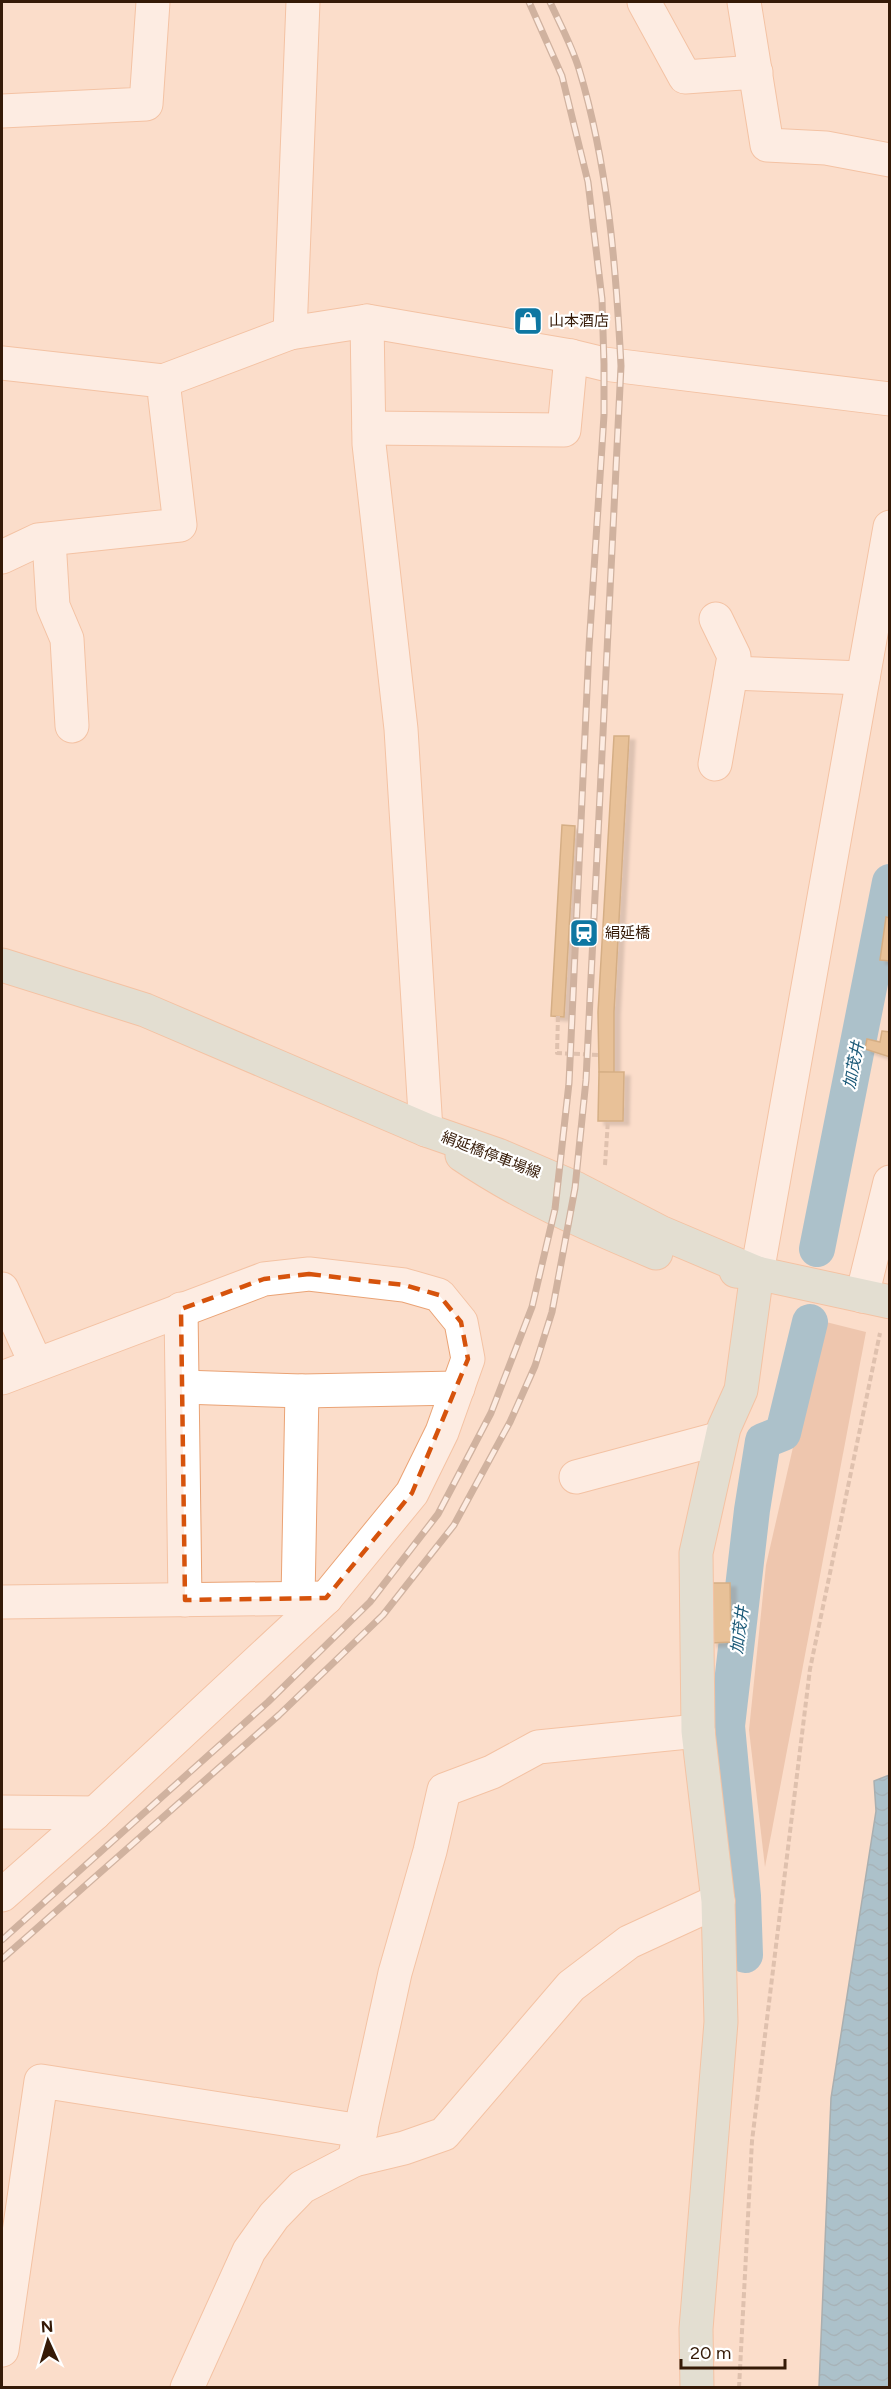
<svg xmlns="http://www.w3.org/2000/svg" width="891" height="2389" font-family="Figtree,'Noto Sans JP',sans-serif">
  <defs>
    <pattern id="water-waves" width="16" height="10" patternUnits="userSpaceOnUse" patternTransform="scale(1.5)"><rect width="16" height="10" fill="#4da0cb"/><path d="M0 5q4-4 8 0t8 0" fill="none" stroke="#4182a3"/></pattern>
    <filter id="shadow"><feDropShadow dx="6" dy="4" stdDeviation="1.5" flood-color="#0004"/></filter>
  </defs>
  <rect width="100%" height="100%" fill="#fbddca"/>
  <polygon fill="#ddac8c" points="822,1321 866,1332 765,1867 749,1730 766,1565"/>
  <polygon fill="url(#water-waves)" stroke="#467890" stroke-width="1.5" points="889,1775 889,2387 819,2387 831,2098 876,1811 874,1781"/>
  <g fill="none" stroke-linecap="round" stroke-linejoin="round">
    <g stroke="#4da0cb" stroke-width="36">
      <polyline points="817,1249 890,882"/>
      <polyline points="745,1955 743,1896 727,1726 752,1510 763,1441 783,1433 810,1322"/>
    </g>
  </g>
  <g fill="#d1a05c" stroke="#a77731" stroke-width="1.5" filter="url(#shadow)">
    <polygon points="614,736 629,736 614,1012 614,1073 599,1072 598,1012"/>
    <polygon points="562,825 575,826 564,1017 551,1016"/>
    <polygon points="886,917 890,918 890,961 880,960"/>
    <polygon points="882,1031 890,1032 890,1057 865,1049 867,1039 880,1042"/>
    <polygon points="599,1072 624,1072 623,1121 598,1121"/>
    <polygon points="709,1583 730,1583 731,1642 711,1643"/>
  </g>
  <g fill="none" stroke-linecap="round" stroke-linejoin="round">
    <g stroke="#eaa375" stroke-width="35">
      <g id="street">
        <polyline points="303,2 290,333 367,321"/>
        <polyline points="644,2 685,77 756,72"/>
        <polyline points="744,2 767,145 826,148 890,160"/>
        <polyline points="2,111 146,104 153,2"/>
        <polyline points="2,363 163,381 180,525 38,540 2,557"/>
        <polyline points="163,381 290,333"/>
        <polyline points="369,428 564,430 571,356"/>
        <polyline points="49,540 53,606 67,639 72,726"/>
        <polyline points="731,673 863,678"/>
        <polyline points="715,764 734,656 716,619"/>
        <polyline points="426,1130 401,729 369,444 367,321 571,356 604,364 890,399"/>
        <polyline points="757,1273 890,527"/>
        <polyline points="2,1289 36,1364"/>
        <polyline points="862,1296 890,1182"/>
        <polyline points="181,1309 185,1600"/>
        <polyline points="2,1378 264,1279 309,1274 404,1285 439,1295 461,1322 468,1359 442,1432 412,1493 326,1598 95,1813 2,1895"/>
        <polyline points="183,1387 302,1391 458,1388"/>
        <polyline points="576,1477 721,1438"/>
        <polyline points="298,1599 302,1391"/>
        <polyline points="2,1602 326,1598"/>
        <polyline points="2,1812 95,1813"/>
        <polyline points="354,2160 395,1973 430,1851 444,1790 492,1772 538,1747 698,1731"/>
        <polyline points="2,2350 41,2081 361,2131"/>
        <polyline points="187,2388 249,2251 274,2216 302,2187 354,2160 404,2148 444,2134 571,1986 629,1942 718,1901"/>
      </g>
    </g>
    <g stroke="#eaa375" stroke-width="35">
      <g id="secondary">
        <polyline points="2,965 145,1010 426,1130 498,1155 575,1188 660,1232 757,1273"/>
        <path d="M462 1155C522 1196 589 1225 656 1253"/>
        <polyline points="736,1271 757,1273 890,1302"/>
        <polyline points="697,2388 696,2329 721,2022 718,1901 698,1731 696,1553 724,1428 741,1390 757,1273"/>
      </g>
    </g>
    <g stroke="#bda08d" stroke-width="4" stroke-dasharray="6 3" stroke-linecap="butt">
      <polyline points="558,1016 557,1053 598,1055"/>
      <polyline points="605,1165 608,1120"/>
      <polyline points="739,2388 752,2141 810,1669 880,1333"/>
    </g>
    <use href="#street" stroke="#fff" stroke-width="33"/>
    <use href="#secondary" stroke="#c6e1da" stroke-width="33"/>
    <g stroke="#9b7f6c" stroke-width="7">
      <g id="rail">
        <polyline points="2,1940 268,1702 370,1602 438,1514 491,1413 532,1307 555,1209 569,1083 589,647 604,415 604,364 602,299 588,182 562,76 529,2"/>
        <path d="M2 1959 279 1715 383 1615 454 1525 510 1422 535 1366 552 1312 575 1188 586 1080 621 366C616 266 608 165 579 69 572 46 560 24 550 2"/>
      </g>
    </g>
    <use href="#rail" stroke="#fff" stroke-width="4.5" stroke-dasharray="14" stroke-linecap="butt"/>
  </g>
  <path d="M0 0H891V2389H0ZM309 1274 404 1285 439 1295 461 1322 468 1359 412 1493 326 1598 185 1600 181 1309 264 1279Z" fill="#fbddca" fill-opacity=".55" fill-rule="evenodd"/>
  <path fill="none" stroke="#d6530c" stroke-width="4.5" stroke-dasharray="12 8" stroke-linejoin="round" d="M309 1274 404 1285 439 1295 461 1322 468 1359 412 1493 326 1598 185 1600 181 1309 264 1279Z"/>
  <defs>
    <g id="shop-square" transform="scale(1.5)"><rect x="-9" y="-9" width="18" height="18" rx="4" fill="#0e77a2" stroke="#fff"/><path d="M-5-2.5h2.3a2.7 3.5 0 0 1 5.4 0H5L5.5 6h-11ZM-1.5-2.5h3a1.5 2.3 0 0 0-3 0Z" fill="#fff"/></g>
    <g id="station-square" transform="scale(1.5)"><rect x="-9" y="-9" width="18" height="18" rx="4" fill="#0e77a2" stroke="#fff"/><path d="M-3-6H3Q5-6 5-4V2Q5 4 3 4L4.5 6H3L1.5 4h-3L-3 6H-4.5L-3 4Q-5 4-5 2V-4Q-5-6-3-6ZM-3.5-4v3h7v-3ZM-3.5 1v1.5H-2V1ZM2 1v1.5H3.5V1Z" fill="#fff"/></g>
  </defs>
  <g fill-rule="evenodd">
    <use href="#shop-square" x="528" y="321"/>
    <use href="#station-square" x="584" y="933"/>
  </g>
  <g text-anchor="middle" stroke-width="4.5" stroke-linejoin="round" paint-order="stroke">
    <g font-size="15" fill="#351a07" stroke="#fff" text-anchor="start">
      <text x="549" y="326">山本酒店</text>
      <text x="605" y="938">絹延橋</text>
    </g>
    <g font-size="15" fill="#351a07" stroke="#fff">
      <text transform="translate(491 1155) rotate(21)" y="5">絹延橋停車場線</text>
    </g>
    <g font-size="16" font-style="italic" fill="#1b5a78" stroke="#fff">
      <text transform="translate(853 1065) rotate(-79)" y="6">加茂井</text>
      <text transform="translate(739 1630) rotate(-83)" y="6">加茂井</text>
    </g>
  </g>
  <rect width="891" height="2389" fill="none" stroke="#351a07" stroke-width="6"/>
  <g transform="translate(48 2341) rotate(356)" stroke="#ffffff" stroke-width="4.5" paint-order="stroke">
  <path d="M0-4.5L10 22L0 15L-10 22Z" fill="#351a07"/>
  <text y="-9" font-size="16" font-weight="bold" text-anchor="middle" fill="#351a07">N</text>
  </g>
  <path d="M681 2359v9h104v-9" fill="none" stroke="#351a07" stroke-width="3"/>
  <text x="690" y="2359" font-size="18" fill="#351a07" stroke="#ffffff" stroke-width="4.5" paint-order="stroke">20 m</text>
</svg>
